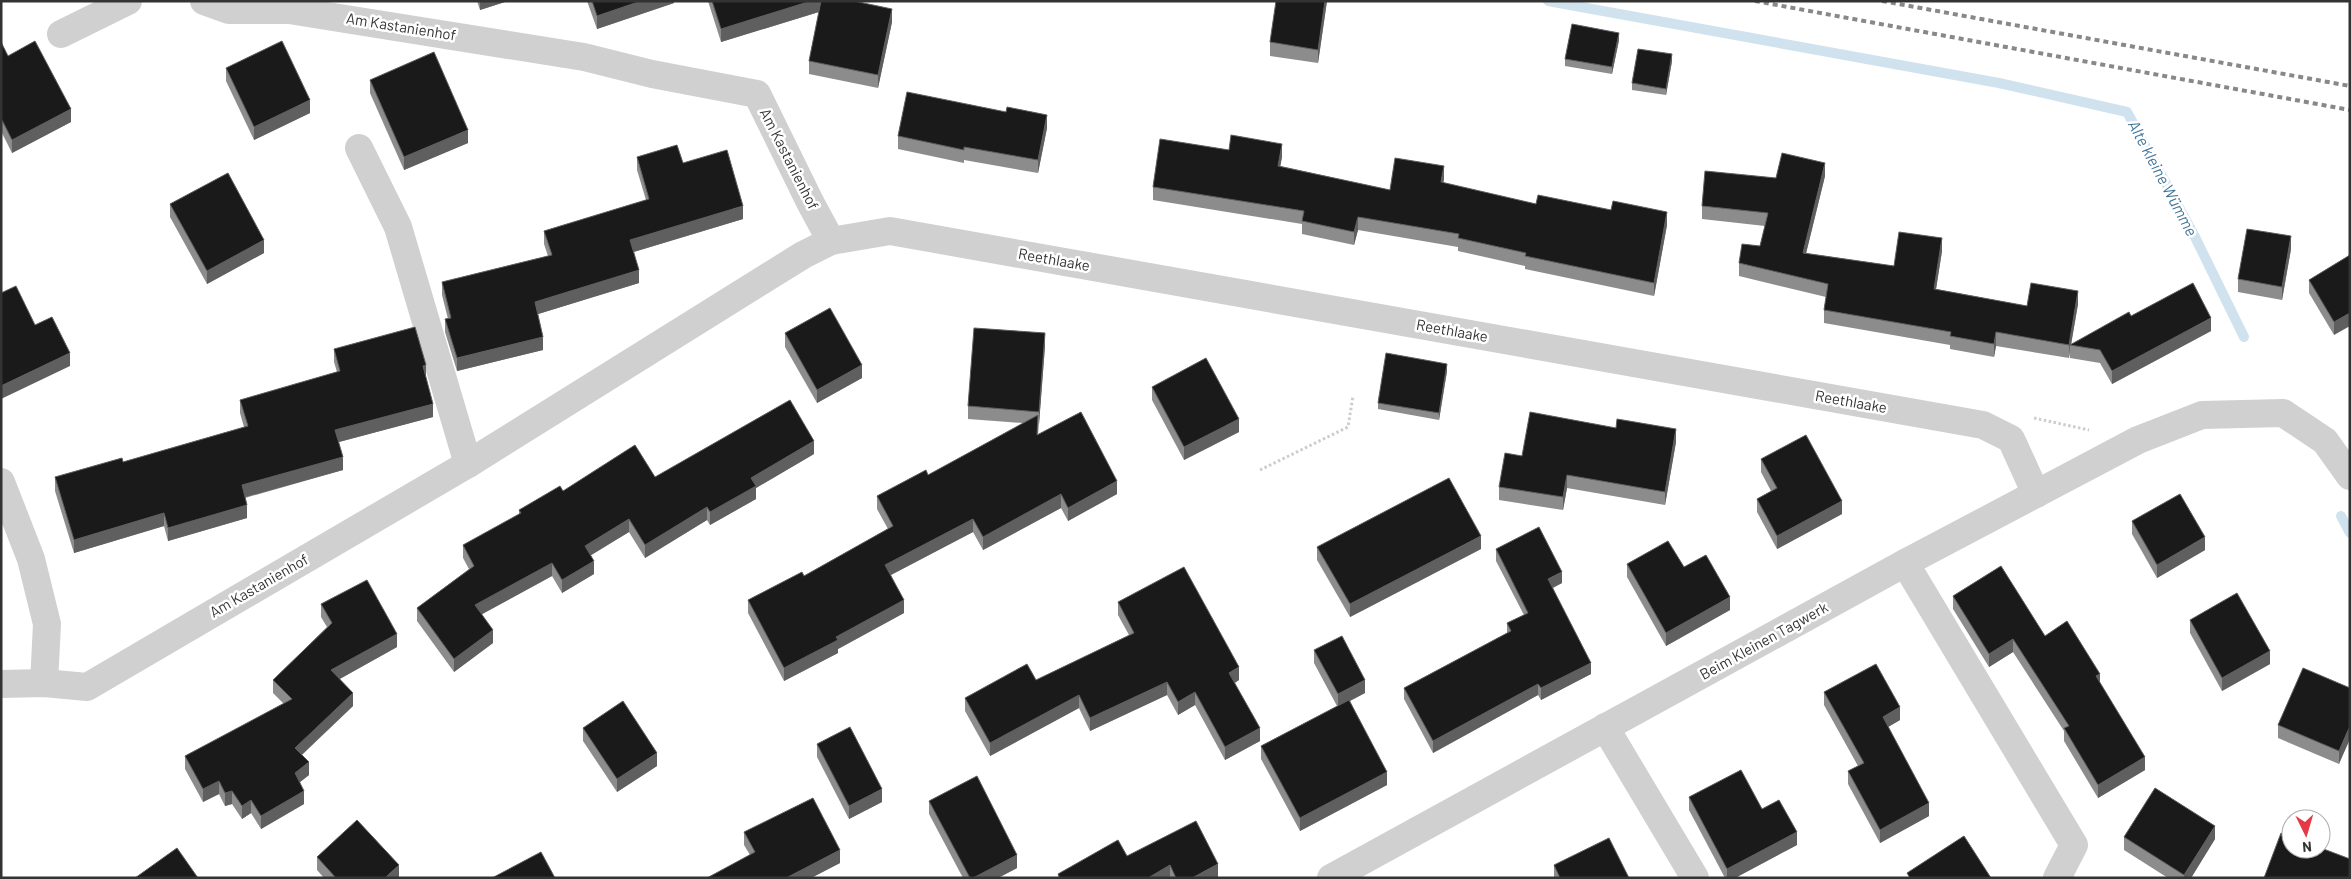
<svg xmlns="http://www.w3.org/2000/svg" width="2351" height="879" font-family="Barlow,sans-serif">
  <rect width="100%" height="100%" fill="#fff"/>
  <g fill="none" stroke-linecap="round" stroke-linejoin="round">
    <g stroke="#cfe2ee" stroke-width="10">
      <polyline points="1548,1 1999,83 2127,112 2195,237 2244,337"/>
      <polyline points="2341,516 2350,533"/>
    </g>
    <g stroke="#cdcdcd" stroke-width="3" stroke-dasharray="2.5 2.5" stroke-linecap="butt">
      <polyline points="2034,418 2089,430"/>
      <polyline points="1260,470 1348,427 1353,396"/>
    </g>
    <g stroke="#d0d0d0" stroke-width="28">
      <polyline points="61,34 128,1"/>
      <polyline points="359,148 398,227 468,464"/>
      <polyline points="831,241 890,231 1983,425 2011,439 2036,494"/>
      <polyline points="1,482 31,559 47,624 44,683"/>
      <polyline points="1905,563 2074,845 2057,878"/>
      <polyline points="1,684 44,683 87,687 468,464 803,255 831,241 810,202 757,94 652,74 584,57 289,10 229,10 204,1"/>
      <polyline points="1605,727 1695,878"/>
      <polyline points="1331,878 1905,563 2138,440 2202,415 2283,413 2325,441 2350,476"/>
    </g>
    <g stroke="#888" stroke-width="4" stroke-dasharray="5 4" stroke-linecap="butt">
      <polyline points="1755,1 2350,110"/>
      <polyline points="1882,1 2350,86"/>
    </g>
  </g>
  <g fill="#8c8c8c">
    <polygon points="477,1 508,1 480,10"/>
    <polygon points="587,1 674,1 674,3 597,29"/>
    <polygon points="708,1 854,1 892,22 878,88 809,74 809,61 819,12 721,42"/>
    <polygon points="1327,1 1318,63 1270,56 1270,42"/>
    <polygon points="1619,40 1612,74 1565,66 1565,59"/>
    <polygon points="1,42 8,56 71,122 12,153 1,131"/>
    <polygon points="1672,61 1666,95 1632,90 1632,83"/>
    <polygon points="226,68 310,113 254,140 226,81"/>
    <polygon points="370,80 468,143 404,170 370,93"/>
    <polygon points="1047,128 1038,173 964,160 964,163 898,149 898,136"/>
    <polygon points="1229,150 1282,157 1280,166 1390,190 1444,179 1443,183 1536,204 1667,225 1654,296 1525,269 1525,266 1458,251 1458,247 1358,230 1354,245 1302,234 1302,224 1153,200 1153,187"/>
    <polygon points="637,157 683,163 743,219 634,252 639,283 538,314 543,350 457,371 445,332 445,319 448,319 442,295 442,282 548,256 544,244 544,231 646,200 637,170"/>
    <polygon points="1825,176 1806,253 1894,266 1942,251 1936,289 2027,306 2078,304 2071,344 2131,316 2211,331 2112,384 2100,363 2070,358 2070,352 2069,358 1996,346 1994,357 1950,349 1950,345 1824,323 1824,310 1826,297 1739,276 1739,263 1760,246 1765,226 1702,219 1702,206 1776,178"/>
    <polygon points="170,204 264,253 207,284 170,217"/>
    <polygon points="2291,249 2282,300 2238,292 2238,279"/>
    <polygon points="2350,255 2334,335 2309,293 2309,280"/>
    <polygon points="785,333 862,378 817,403 785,347"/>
    <polygon points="1045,346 1038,435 1117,494 1068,521 1061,508 983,550 973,532 891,575 904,613 838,649 838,653 784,681 748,613 748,600 804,576 888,529 877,509 877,496 928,475 1023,423 968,419 968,406"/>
    <polygon points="334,349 426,378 433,417 339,442 343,470 245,498 247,518 168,541 164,526 74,553 55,491 55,477 123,462 244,427 240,413 240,400 337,372 334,362"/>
    <polygon points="1447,371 1439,420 1378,409 1378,403"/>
    <polygon points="1152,387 1239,432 1184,460 1152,400"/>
    <polygon points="1676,442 1665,505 1567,488 1563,510 1499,500 1499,487 1522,456"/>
    <polygon points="814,454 756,488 756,499 710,525 707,520 645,558 629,532 590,555 594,574 562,593 552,576 482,614 493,643 454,672 417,621 417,608 469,569 463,558 463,545 519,515 519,510 563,491 655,477"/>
    <polygon points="1761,459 1842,514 1777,549 1757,512 1757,499 1771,491 1761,472"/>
    <polygon points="2132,521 2205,550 2157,578 2132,534"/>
    <polygon points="1317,547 1481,549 1350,617 1317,560"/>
    <polygon points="1496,549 1562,583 1553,588 1591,674 1541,700 1538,695 1433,753 1404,699 1404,688 1507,633 1507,623 1524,615 1496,561"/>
    <polygon points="1627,564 1684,567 1730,610 1666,646 1627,577"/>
    <polygon points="1953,596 2045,636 2145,770 2098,798 2064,741 2064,731 2013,652 1989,667 1953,609"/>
    <polygon points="1118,602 1239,680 1235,683 1260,741 1225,760 1195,705 1178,715 1167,695 1090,731 1079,708 990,756 965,711 965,698 1036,680 1129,635 1118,615"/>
    <polygon points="321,604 397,647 339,679 353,706 302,755 309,775 300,782 304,804 261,829 251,813 242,819 232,804 225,806 219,794 203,802 185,769 185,756 284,704 273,693 273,680 327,627 321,617"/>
    <polygon points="2190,620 2270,664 2222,691 2190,633"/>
    <polygon points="1314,650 1365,693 1350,701 1387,785 1300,831 1261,759 1261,746 1337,706 1314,663"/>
    <polygon points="2350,688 2339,764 2278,738 2278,725"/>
    <polygon points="1824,692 1900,720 1888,727 1929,816 1880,843 1848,784 1848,771 1858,766 1824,705"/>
    <polygon points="583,728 657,766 617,792 583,741"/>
    <polygon points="817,744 882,802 849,819 817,757"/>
    <polygon points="1689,797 1762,809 1797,845 1735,878 1725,878 1689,810"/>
    <polygon points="929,801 1017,868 998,878 963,878 929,814"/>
    <polygon points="744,832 840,863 811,878 707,878 750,855 744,845"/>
    <polygon points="2124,837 2215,839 2191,878 2168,878 2124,850"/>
    <polygon points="1127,856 1218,877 1217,878 1058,878 1058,874"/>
    <polygon points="317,857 399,878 324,878 317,870"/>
    <polygon points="1554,865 1629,878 1554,878"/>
  </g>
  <g fill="#5f5f5f">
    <polygon points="480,1 508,1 480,10"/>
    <polygon points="641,1 674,1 674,3 597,29 597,16"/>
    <polygon points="811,1 822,1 822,11 721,42 721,29"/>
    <polygon points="1325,1 1327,1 1318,63 1318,50"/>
    <polygon points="892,9 892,22 878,88 878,75"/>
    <polygon points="1619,33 1619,40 1612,74 1612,67"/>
    <polygon points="1672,54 1672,61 1666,95 1666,89"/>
    <polygon points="310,100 310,113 254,140 254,127"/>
    <polygon points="71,109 71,122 12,153 12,140"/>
    <polygon points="1047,115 1047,128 1038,173 1038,160"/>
    <polygon points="468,130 468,143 404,170 404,157"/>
    <polygon points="1282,144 1282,157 1278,179 1278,166"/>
    <polygon points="1825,163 1825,176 1803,266 1803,253"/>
    <polygon points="1444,166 1444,179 1441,195 1441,182"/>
    <polygon points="743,206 743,219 630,253 630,240"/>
    <polygon points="1667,212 1667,225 1654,296 1654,283"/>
    <polygon points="1358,217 1358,230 1354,245 1354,232"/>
    <polygon points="2291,236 2291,249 2282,300 2282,287"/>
    <polygon points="1942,238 1942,251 1934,302 1934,289"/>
    <polygon points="264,240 264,253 207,284 207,271"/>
    <polygon points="639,270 639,283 535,315 535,302"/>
    <polygon points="2078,291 2078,304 2071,345 2070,345 2069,358 2069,345"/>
    <polygon points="2350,313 2350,326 2334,335 2334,322"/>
    <polygon points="2211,318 2211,331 2112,384 2112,371"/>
    <polygon points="1996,332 1996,346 1994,357 1994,344"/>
    <polygon points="1045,333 1045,346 1039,425 1039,412"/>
    <polygon points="543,337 543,350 457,371 457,358"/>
    <polygon points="70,353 70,366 1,399 1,386"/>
    <polygon points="1447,364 1447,371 1439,420 1439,413"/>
    <polygon points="426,365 426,378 423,366"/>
    <polygon points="862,365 862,378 817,403 817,390"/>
    <polygon points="433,404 433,417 335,443 335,430"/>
    <polygon points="1239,419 1239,432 1184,460 1184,447"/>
    <polygon points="1676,429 1676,442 1665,505 1665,492"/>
    <polygon points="814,441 814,454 756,488 756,499 710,525 710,512 751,478"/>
    <polygon points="343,457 343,470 242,498 242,485"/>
    <polygon points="1567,475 1567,488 1563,510 1563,497"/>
    <polygon points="1117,481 1117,494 1068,521 1068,508"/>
    <polygon points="1061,494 1061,508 983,550 983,537"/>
    <polygon points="1842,501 1842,514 1777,549 1777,536"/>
    <polygon points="247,505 247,518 168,541 168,528"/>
    <polygon points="707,507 707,520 645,558 645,545"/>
    <polygon points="164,513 164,526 74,553 74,540"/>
    <polygon points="629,519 629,532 585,559 585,546"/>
    <polygon points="973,519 973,532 885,578 885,565"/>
    <polygon points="1481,536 1481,549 1350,617 1350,604"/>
    <polygon points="2205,537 2205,550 2157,578 2157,565"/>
    <polygon points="594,561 594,574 562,593 562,580"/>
    <polygon points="552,563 552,576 475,618 475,605"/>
    <polygon points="1562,572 1562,583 1548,590 1548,579"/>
    <polygon points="1730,597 1730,610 1666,646 1666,633"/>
    <polygon points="904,600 904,613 838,649 838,653 784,681 784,668 836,637"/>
    <polygon points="493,630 493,643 454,672 454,659"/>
    <polygon points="397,634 397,647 331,684 331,670"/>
    <polygon points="2013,639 2013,652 1989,667 1989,654"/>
    <polygon points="2270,651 2270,664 2222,691 2222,678"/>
    <polygon points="1591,663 1591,674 1541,700 1541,688"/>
    <polygon points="1239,667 1239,680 1229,686 1229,673"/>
    <polygon points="2100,674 2100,687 2096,676"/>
    <polygon points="1365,680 1365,693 1338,707 1338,694"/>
    <polygon points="1167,682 1167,695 1090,731 1090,718"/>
    <polygon points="1538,684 1538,695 1433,753 1433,741"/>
    <polygon points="1195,692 1195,705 1178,715 1178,702"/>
    <polygon points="353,693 353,706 295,761 295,748"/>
    <polygon points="1079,695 1079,708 990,756 990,743"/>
    <polygon points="1900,707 1900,720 1883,730 1883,717"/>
    <polygon points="2350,726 2350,739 2339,764 2339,751"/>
    <polygon points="1260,728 1260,741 1225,760 1225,747"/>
    <polygon points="657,753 657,766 617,792 617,779"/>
    <polygon points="2145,757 2145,770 2098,798 2098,785"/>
    <polygon points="309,762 309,775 295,786 295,773"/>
    <polygon points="1387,772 1387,785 1300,831 1300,818"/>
    <polygon points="219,781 219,794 203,802 203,789"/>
    <polygon points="882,789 882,802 849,819 849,806"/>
    <polygon points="232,791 232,804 225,806 225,793"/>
    <polygon points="304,791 304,804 261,829 261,816"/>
    <polygon points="251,800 251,813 242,819 242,806"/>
    <polygon points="1929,803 1929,816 1880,843 1880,830"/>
    <polygon points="2215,826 2215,839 2191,878 2184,878 2184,875"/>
    <polygon points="1797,832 1797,845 1735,878 1727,878 1727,869"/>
    <polygon points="840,850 840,863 811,878 786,878"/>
    <polygon points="1017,855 1017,868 998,878 973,878"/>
    <polygon points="1218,864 1218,877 1217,878 1192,878"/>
    <polygon points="399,865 399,878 385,878"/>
    <polygon points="1170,865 1170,878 1148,878"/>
  </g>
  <g fill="#1a1a1a" stroke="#5f5f5f">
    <polygon points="592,1 641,1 597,16"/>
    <polygon points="712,1 811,1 721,29"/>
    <polygon points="821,1 854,1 892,9 878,75 809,61"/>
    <polygon points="1276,1 1325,1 1318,50 1270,42"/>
    <polygon points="1572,24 1619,33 1612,67 1565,59"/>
    <polygon points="35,41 71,109 12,140 1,118 1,42 8,56"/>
    <polygon points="282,41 310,100 254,127 226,68"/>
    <polygon points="1638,49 1672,54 1666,89 1632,83"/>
    <polygon points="434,52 468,130 404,157 370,80"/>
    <polygon points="907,92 1006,112 1007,107 1047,115 1038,160 964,147 964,150 898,136"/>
    <polygon points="1231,135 1282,144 1278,166 1390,190 1395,158 1444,166 1441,182 1536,204 1538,195 1611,210 1613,201 1667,212 1654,283 1525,256 1526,253 1458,238 1459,234 1358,217 1354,232 1302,221 1304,211 1153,187 1160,139 1229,150"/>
    <polygon points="677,145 683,163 727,150 743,206 630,240 639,270 535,302 543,337 457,358 445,319 451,318 442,282 552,255 544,231 649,199 637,157"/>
    <polygon points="1782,153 1825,163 1803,253 1894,266 1899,232 1942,238 1934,289 2027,306 2031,283 2078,291 2069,345 1996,332 1994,344 1950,336 1951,332 1824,310 1828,284 1739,263 1742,244 1760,246 1768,213 1702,206 1705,171 1776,178"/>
    <polygon points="228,173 264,240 207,271 170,204"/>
    <polygon points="2247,229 2291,236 2282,287 2238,279"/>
    <polygon points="2350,255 2350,313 2334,322 2309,280"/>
    <polygon points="2193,283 2211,318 2112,371 2100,350 2070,345 2129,312 2131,316"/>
    <polygon points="16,286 35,325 52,317 70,353 1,386 1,293"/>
    <polygon points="830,308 862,365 817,390 785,333"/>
    <polygon points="415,327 426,365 423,366 433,404 335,430 343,457 242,485 247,505 168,528 164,513 74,540 55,477 122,458 123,462 248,426 240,400 340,371 334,349"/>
    <polygon points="974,328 1045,333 1039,412 968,406"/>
    <polygon points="1386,353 1447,364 1439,413 1378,403"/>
    <polygon points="1206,358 1239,419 1184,447 1152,387"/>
    <polygon points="790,400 814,441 751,478 756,486 710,512 707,507 645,545 629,519 585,546 594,561 562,580 552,563 475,605 493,630 454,659 417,608 474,566 463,545 521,513 519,510 560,486 563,491 635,445 655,477"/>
    <polygon points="1081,412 1117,481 1068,508 1061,494 983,537 973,519 885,565 904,600 836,637 838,640 784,668 748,600 802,572 804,576 893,526 877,496 926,470 928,475 1038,415 1037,435"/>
    <polygon points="1530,412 1616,428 1617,419 1676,429 1665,492 1567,475 1563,497 1499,487 1505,453 1522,456"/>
    <polygon points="1806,435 1842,501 1777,536 1757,499 1777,488 1761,459"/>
    <polygon points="1449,478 1481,536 1350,604 1317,547"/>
    <polygon points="2180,494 2205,537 2157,565 2132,521"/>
    <polygon points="1539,527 1562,572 1548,579 1591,663 1541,688 1538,684 1433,741 1404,688 1511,631 1507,623 1528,613 1496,549"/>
    <polygon points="1668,541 1684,567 1706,555 1730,597 1666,633 1627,564"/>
    <polygon points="2001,566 2045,636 2067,621 2100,674 2096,676 2145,757 2098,785 2064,728 2069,726 2013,639 1989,654 1953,596"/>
    <polygon points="1184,567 1239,667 1229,673 1260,728 1225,747 1195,692 1178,702 1167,682 1090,718 1079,695 990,743 965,698 1027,664 1036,680 1134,633 1118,602"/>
    <polygon points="367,580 397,634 331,670 353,693 295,748 309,762 295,773 304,791 261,816 251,800 242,806 232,791 225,793 219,781 203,789 185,756 292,699 273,680 332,623 321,604"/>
    <polygon points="2237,593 2270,651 2222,678 2190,620"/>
    <polygon points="1342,636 1365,680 1338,694 1314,650"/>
    <polygon points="1876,664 1900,707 1883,717 1929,803 1880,830 1848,771 1864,763 1824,692"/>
    <polygon points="2303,668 2350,688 2350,726 2339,751 2278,725"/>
    <polygon points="1349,700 1387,772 1300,818 1261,746"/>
    <polygon points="623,701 657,753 617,779 583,728"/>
    <polygon points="850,727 882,789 849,806 817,744"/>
    <polygon points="1741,770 1762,809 1779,800 1797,832 1727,869 1689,797"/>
    <polygon points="977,776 1017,855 973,878 970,878 929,801"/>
    <polygon points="2155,788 2215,826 2184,875 2124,837"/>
    <polygon points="813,798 840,850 786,878 707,878 755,852 744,832"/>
    <polygon points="357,820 399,865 385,878 336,878 317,857"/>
    <polygon points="1196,821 1218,864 1192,878 1176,878 1170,865 1148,878 1060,878 1058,874 1118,840 1127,856"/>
    <polygon points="2281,833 2291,837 2291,849 2321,849 2321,848 2350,859 2350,878 2264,878"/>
    <polygon points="1964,836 1991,878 1910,878 1907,873"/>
    <polygon points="1609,838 1629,878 1560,878 1554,865"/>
    <polygon points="177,848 198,878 135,878"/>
    <polygon points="541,852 555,878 492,878"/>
  </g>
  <g text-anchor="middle" stroke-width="5" stroke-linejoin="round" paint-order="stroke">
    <g font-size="15" fill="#333" stroke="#fff">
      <text transform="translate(401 27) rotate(9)" y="5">Am Kastanienhof</text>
      <text transform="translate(789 159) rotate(63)" y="5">Am Kastanienhof</text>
      <text transform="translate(1054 260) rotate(10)" y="5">Reethlaake</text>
      <text transform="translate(1452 331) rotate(10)" y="5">Reethlaake</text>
      <text transform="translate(1851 402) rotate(10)" y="5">Reethlaake</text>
      <text transform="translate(259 586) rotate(-30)" y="5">Am Kastanienhof</text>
      <text transform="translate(1764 641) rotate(-29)" y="5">Beim Kleinen Tagwerk</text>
    </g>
    <g font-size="16" font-style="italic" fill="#3f7597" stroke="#fff">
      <text transform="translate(2163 178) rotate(62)" y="6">Alte kleine Wümme</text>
    </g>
  </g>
  <rect width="2351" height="879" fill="none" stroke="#333333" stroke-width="5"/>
  <g transform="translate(2306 834) rotate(175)"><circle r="24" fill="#ffffff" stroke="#adadad"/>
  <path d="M0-4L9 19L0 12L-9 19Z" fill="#e63946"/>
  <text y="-8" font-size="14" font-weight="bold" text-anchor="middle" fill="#333333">N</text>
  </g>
</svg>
